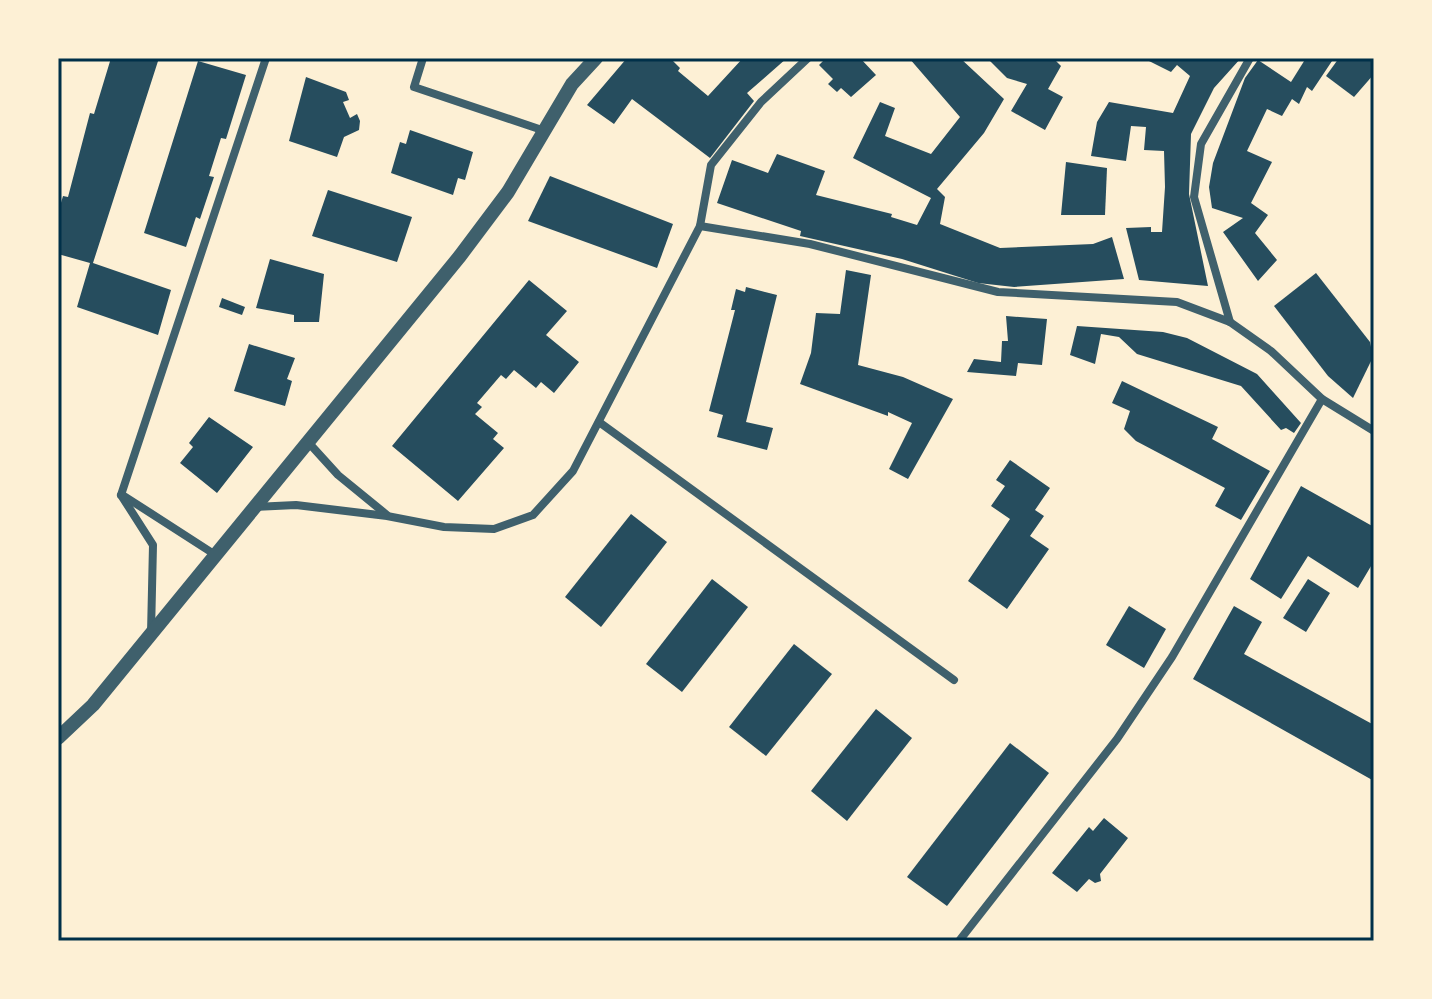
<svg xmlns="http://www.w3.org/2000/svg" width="1432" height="999" font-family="Lato,sans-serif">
  <rect width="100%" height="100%" fill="#fdf0d5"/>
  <g fill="#264d5e">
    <polygon points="111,58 159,58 93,263 171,290 158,335 77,307 90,263 58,254 58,213 63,196 68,197 90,113 94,114"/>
    <polygon points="627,58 670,58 680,68 678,71 708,96 743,58 787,58 747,93 754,101 710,158 632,99 614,124 587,105"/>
    <polygon points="826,58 860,58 876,75 851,97 841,88 837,92 828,84 833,79 819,65"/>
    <polygon points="909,58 960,58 1004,99 984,133 937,189 945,197 940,224 1000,248 1093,244 1112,237 1124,279 1014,287 978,283 902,259 800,236 801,231 717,203 732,160 768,173 777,154 825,171 816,195 892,214 891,217 917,225 931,198 853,158 880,102 895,108 885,136 931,154 960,117"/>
    <polygon points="987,58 1053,58 1061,66 1048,89 1063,97 1045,130 1011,111 1027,84 1007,78"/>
    <polygon points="1143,58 1241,58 1214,88 1191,134 1189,194 1208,286 1139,280 1126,228 1151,227 1151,232 1162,232 1165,187 1164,151 1144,150 1146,127 1131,126 1126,161 1091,156 1097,122 1109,102 1173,113 1190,76 1177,65 1171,72"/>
    <polygon points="1306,58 1334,58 1312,91 1307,87 1299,104 1292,99 1282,116 1267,109 1247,151 1272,162 1251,203 1268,215 1255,233 1277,260 1258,281 1223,232 1243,218 1212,208 1209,187 1213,163 1245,78 1258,60 1291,82"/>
    <polygon points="1339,58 1374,58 1374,74 1354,97 1326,76"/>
    <polygon points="198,61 246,75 226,139 221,138 209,176 214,177 200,219 196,217 186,247 144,233"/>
    <polygon points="306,77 346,92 349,100 343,102 350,118 357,114 360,121 359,130 344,137 337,157 289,141"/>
    <polygon points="410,130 473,152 465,180 458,178 453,195 391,173 400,142 406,144"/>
    <polygon points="1066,162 1107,168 1105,215 1061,215"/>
    <polygon points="550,176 673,224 657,268 528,221"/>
    <polygon points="328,190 412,217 397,262 312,236"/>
    <polygon points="270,259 324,274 319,322 294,322 294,315 256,308"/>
    <polygon points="846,270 871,275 858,365 903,377 953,399 908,479 889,469 912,423 888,412 888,416 800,384 811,353 816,313 840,314"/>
    <polygon points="1316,273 1370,342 1373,357 1353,398 1328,376 1274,306"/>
    <polygon points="529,280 567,311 546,335 579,362 554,393 541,382 536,388 514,370 506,379 501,375 477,403 482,407 475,414 498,433 493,439 504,448 458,501 392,446"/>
    <polygon points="746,287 777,295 746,422 773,428 767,450 717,437 723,415 709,411 735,310 731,310 736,289 745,292"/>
    <polygon points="222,298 245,307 242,315 219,307"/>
    <polygon points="1006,316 1047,319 1042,365 1018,363 1016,376 967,372 974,359 1001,362 1002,341 1008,341"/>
    <polygon points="1077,326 1163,332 1187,338 1257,374 1301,423 1294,433 1286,428 1281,430 1241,386 1137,354 1119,337 1101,334 1095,364 1070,355"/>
    <polygon points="249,344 295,358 287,379 292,381 285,406 234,391"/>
    <polygon points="1122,381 1218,427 1212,439 1270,471 1241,520 1215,506 1225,488 1136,441 1124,429 1130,411 1112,403"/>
    <polygon points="209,417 253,447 217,493 180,463 193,447 189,443"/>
    <polygon points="1010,460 1050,488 1035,510 1044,516 1030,536 1049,549 1007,609 968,581 1010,519 991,506 1005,486 996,480"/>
    <polygon points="1301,486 1374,527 1374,561 1358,588 1308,556 1281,599 1250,579"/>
    <polygon points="631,514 667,542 601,627 565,597"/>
    <polygon points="712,579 748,607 682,692 646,664"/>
    <polygon points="1308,579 1330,593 1306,632 1283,618"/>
    <polygon points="1129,606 1166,629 1144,668 1106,645"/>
    <polygon points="1234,606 1262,622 1244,654 1374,725 1374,781 1193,679"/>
    <polygon points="794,644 832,674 766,756 729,727"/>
    <polygon points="876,709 912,738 847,821 811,791"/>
    <polygon points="1010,743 1049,773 947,906 907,877"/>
    <polygon points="1104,818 1128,838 1100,874 1101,881 1095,883 1089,879 1077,892 1052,873 1089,827 1093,831"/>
  </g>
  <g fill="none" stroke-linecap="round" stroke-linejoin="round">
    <g stroke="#3f606c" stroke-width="8">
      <polyline points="423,58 414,87 542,130"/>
      <polyline points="700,226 810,244 998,292 1177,302 1230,322 1271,351 1322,399 1374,431"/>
      <polyline points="1230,322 1194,197 1201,144 1250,58"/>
      <polyline points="599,422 954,680"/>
      <polyline points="308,442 338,475 387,515"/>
      <polyline points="121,495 266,58"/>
      <polyline points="121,495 153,545 151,633"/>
      <polyline points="124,496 214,554"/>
      <polyline points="254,507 296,505 387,516 444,527 494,529 533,515 573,471 700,226 711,165 761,102 808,58"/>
      <polyline points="959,941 1117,739 1172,657 1322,399"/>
    </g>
    <polyline stroke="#3f606c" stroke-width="14" points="58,738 93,705 460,256 508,192 572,84 596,58"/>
  </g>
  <rect width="1432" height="999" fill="none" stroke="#fdf0d5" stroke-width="120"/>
  <rect x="60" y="60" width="1312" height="879" fill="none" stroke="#003049" stroke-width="3"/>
</svg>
